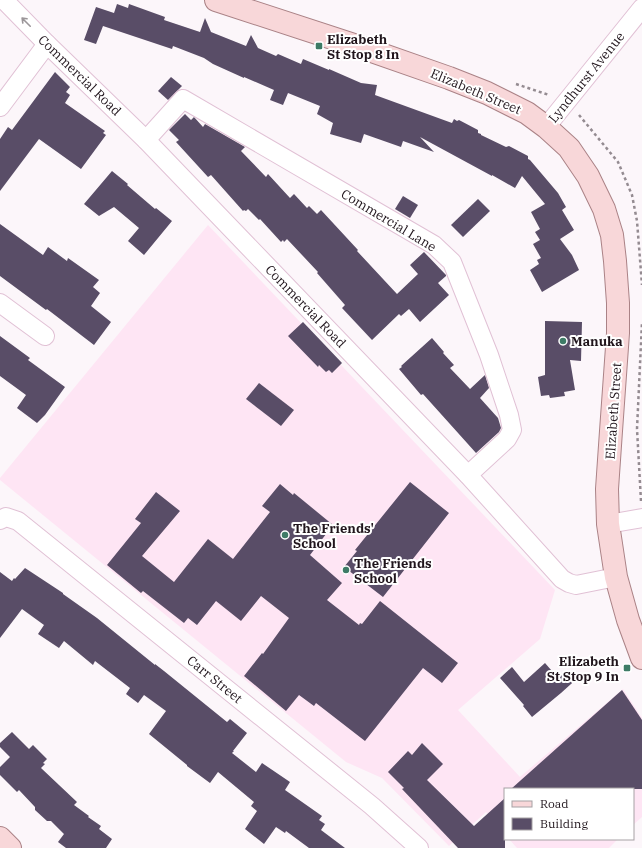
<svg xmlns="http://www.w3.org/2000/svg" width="642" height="848" font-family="'IBM Plex Serif',serif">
  <rect width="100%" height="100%" fill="#fcf6fa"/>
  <g fill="#fee5f4">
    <polygon points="208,225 555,590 540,639 458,710 520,777 623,689 642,718 642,817 633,825 633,789 505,789 505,834 486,812 449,846 382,778 346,762 0,480 0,478"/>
    <polygon points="509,839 618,839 609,848 517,848"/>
  </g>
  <g fill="#594d67">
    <polygon points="117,4 128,8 129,4 165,17 164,20 200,32 205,18 211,32 246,46 251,35 258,48 276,56 278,54 301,64 303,59 329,70 329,69 361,83 377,85 375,95 452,123 454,119 457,121 459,120 478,130 478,133 481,134 481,135 506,147 509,146 528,156 528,159 530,160 558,193 566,207 562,210 574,230 560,239 572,255 579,270 542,292 530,270 539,264 537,260 541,258 533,244 540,240 535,232 540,229 531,212 545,204 522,176 515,188 492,175 492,176 420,137 434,152 403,141 401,147 364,134 361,143 330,134 333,123 317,114 320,106 288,93 283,105 270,100 274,90 244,77 244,78 213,64 204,58 173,46 172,49 103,26 96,44 84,40 96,7 114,13"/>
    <polygon points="55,72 70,87 66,92 70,95 65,103 105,131 103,133 106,135 81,169 39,139 0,191 0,139 8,127 12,130"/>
    <polygon points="171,77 182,86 168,100 158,91"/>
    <polygon points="185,114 191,120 194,117 203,127 205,124 245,147 241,151 266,177 268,174 290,198 294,194 307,208 309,206 317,214 321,210 358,250 357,251 397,294 418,274 410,265 424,252 446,275 446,276 438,283 449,295 420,322 409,309 401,316 399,314 372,340 342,308 345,305 317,273 318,272 287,239 284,242 283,240 281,242 260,219 259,220 248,209 246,211 244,210 243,211 211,175 208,177 176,142 179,140 169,130"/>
    <polygon points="112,171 128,184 127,185 155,209 156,208 172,221 144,255 128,241 139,228 114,207 99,216 84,204"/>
    <polygon points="403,196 418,205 410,218 395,209"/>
    <polygon points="478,199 490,211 463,237 451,225"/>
    <polygon points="0,224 43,255 48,247 67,261 68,258 99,280 93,287 100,293 91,306 111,322 94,345 47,309 46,310 0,276"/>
    <polygon points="545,321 582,322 581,361 570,360 575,390 564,392 565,396 550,398 549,395 541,396 538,377 545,375"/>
    <polygon points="303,322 342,363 332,373 329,370 326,372 319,365 318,367 288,336"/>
    <polygon points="0,336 30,358 28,360 65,387 45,415 37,423 17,408 26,395 0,376"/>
    <polygon points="432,338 444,352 443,353 454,365 450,368 470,389 485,375 489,388 480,398 498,418 501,428 499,432 476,453 423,394 421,395 399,369 402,367 401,366"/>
    <polygon points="259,383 294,410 281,426 246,399"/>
    <polygon points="410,482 449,513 383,597 344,567 357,551 355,550"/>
    <polygon points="280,484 293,495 294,493 333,525 310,555 342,583 327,600 359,625 360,623 362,624 380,601 458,663 442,683 423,668 365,741 316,703 314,706 299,695 286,711 244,676 262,653 263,654 289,618 261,596 241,621 216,601 197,625 188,618 184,623 143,591 141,593 107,565 141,523 135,519 156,492 180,511 142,556 174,582 208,539 233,559 270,512 262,506"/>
    <polygon points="25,568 63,593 63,594 97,618 155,665 155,664 164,671 227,722 230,719 247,733 233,751 234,751 232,753 256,772 262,763 290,782 285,790 322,816 319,820 325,824 321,830 345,848 309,848 286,831 285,833 276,827 264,844 245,829 257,811 251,806 254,802 218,772 210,783 187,766 187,765 149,734 166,711 144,695 138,703 126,694 130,688 95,661 93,665 64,641 59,648 38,634 44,625 22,609 0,638 0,572 12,581 14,578 15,579"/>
    <polygon points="545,663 558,678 561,675 581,675 561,693 532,717 523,706 524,705 500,678 512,667 524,682"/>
    <polygon points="622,690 642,720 642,789 511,789"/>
    <polygon points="12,732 29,749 33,745 47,759 43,763 45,764 41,768 77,802 74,805 89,816 88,817 101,826 99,829 112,839 106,848 66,848 58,842 64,834 51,821 47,821 35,810 35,807 19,790 17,792 0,775 0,767 10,757 0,747 0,743"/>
    <polygon points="422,743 443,764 427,780 474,826 505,798 505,848 458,848 402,789 404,788 388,772 408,751 412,755"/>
  </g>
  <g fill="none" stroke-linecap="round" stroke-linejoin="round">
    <g stroke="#e1c1d5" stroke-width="20">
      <g id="minor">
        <polyline points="4,0 47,44 146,140 468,475 562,579 569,583 576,585 616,577"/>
        <polyline points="0,107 47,44"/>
        <polyline points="546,127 642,8"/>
        <polyline points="146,140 183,99 434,245 452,262 489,355 509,415 512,430 507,439 468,475"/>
        <polyline points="0,303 45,336"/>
        <polyline points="0,520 6,517 18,521 372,806 419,848"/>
        <polyline points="608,524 642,518"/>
      </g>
    </g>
    <g stroke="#aa8286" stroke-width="24">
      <g id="major">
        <polyline points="216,0 369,50 449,78 487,93 527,113 546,127 569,148 588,176 604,209 612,235 615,261 618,303 618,333 611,431 607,489 608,524 616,577 628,620 642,658"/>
        <polyline points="0,838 10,848"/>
      </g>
    </g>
    <g stroke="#948b91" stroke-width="2.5" stroke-dasharray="3 3" stroke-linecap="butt">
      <polyline points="516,84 549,95"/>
      <polyline points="579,115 618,162 632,195 637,221 642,285"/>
      <polyline points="641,501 637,429 642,322"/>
    </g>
    <use href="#minor" stroke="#fff" stroke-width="18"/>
    <use href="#major" stroke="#f8d7d9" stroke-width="22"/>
  </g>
  <defs><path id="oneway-shaft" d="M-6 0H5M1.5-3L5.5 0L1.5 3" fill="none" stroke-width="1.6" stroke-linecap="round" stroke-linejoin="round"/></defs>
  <use stroke="#9b9699" href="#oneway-shaft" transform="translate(26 22) rotate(-135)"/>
  <g fill="#3e7b66" stroke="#fff" stroke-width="1.5">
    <rect x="315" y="42" width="8" height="8" rx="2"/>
    <circle cx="563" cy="341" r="4"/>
    <circle cx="285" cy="535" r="4"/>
    <circle cx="346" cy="570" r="4"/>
    <rect x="623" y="664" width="8" height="8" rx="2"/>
  </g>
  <g text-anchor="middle" stroke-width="4" stroke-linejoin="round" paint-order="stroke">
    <g font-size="13" font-weight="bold" fill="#20151c" stroke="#fff" text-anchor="start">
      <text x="327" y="44">Elizabeth<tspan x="327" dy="15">St Stop 8 In</tspan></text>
      <text x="571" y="346">Manuka</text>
      <text x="293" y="533">The Friends'<tspan x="293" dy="15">School</tspan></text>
      <text x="354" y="568">The Friends<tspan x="354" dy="15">School</tspan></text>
      <text x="619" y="666" text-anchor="end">Elizabeth<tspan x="619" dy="15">St Stop 9 In</tspan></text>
    </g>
    <g font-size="13" fill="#20151c" stroke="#fff">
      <text transform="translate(80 75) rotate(44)" y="5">Commercial Road</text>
      <text transform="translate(586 77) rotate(-51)" y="5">Lyndhurst Avenue</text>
      <text transform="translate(476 91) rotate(23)" y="5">Elizabeth Street</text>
      <text transform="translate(389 220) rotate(31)" y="5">Commercial Lane</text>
      <text transform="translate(306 306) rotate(46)" y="5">Commercial Road</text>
      <text transform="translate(613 411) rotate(-86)" y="5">Elizabeth Street</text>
      <text transform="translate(215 679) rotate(39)" y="5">Carr Street</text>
    </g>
  </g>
  <rect x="504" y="788" width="130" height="52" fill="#ffffff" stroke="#a6a1a4"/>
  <rect x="512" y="801" width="20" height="6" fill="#f8d7d9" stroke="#a6a1a4"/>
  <text x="540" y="808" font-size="12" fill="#20151c">Road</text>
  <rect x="512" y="818" width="20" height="12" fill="#594d67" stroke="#a6a1a4"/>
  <text x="540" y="828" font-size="12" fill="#20151c">Building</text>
</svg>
